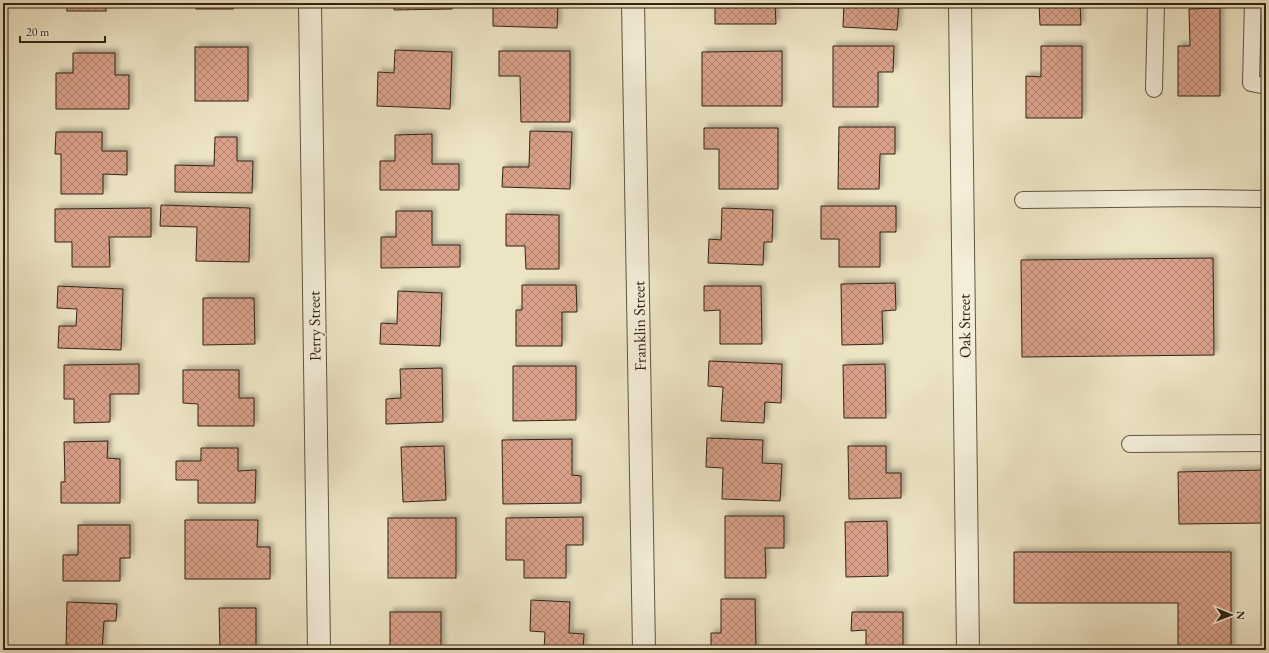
<svg xmlns="http://www.w3.org/2000/svg" width="1269" height="653" font-family="'EB Garamond',serif">
  <defs>
    <pattern id="building-cross-hatch" width="8" height="8" patternUnits="userSpaceOnUse"><rect width="8" height="8" fill="#d9a189"/><path d="M0 0l8 8M0 8l8-8" fill="none" stroke="#b1836f"/></pattern>
    <filter id="shadow"><feDropShadow dx="3.5" dy="-3.5" stdDeviation="2" flood-color="#0004"/></filter>
  </defs>
  <rect width="100%" height="100%" fill="#ede4c4"/>
  <filter id="stains"><feTurbulence type="fractalNoise" baseFrequency=".005" numOctaves="4"/><feColorMatrix values="0 0 0 0 .2 0 0 0 0 .09 0 0 0 0 .02 0 0 0 .5 -.17"/></filter>
  <radialGradient id="worn" r=".72"><stop offset=".6" stop-color="#630" stop-opacity="0"/><stop offset="1" stop-color="#630" stop-opacity=".3"/></radialGradient>
  <g fill="url(#building-cross-hatch)" stroke="#322414" filter="url(#shadow)">
    <rect x="67" y="3" width="39" height="8"/>
    <rect x="196" y="3" width="37" height="6"/>
    <polygon points="394,3 452,3 452,9 394,10"/>
    <polygon points="493,3 558,3 557,28 493,26"/>
    <polygon points="715,3 775,3 776,24 715,24"/>
    <polygon points="844,3 899,3 897,30 843,27"/>
    <polygon points="1039,3 1080,3 1081,25 1040,25"/>
    <polygon points="1220,8 1220,96 1178,96 1178,46 1190,46 1189,9"/>
    <polygon points="833,46 894,46 893,72 878,72 878,107 833,107"/>
    <polygon points="1041,46 1082,46 1082,118 1026,118 1026,76 1041,77"/>
    <rect x="195" y="47" width="53" height="54"/>
    <polygon points="395,50 452,52 450,109 377,106 378,72 394,73"/>
    <polygon points="499,51 570,51 570,122 521,122 520,76 499,76"/>
    <polygon points="782,51 782,106 702,106 702,52"/>
    <polygon points="73,53 115,53 115,75 129,75 129,109 56,109 56,73 73,73"/>
    <polygon points="839,127 895,127 895,154 880,154 879,189 838,189"/>
    <polygon points="704,128 778,128 778,189 719,189 719,149 704,149"/>
    <polygon points="530,131 572,132 570,189 502,187 503,167 529,167"/>
    <polygon points="56,132 102,132 102,151 127,151 127,175 103,174 103,194 61,194 61,154 55,154"/>
    <polygon points="432,134 432,164 459,164 459,190 380,190 380,161 395,161 395,135"/>
    <polygon points="215,137 237,137 237,161 253,161 252,193 175,192 175,165 214,166"/>
    <polygon points="161,205 250,208 249,262 196,261 197,227 160,226"/>
    <polygon points="821,206 896,206 896,232 880,232 880,267 839,267 839,239 821,239"/>
    <polygon points="151,208 151,237 109,237 110,267 72,267 72,242 55,242 55,209"/>
    <polygon points="722,208 773,210 772,242 764,242 763,265 708,263 709,239 721,240"/>
    <polygon points="396,211 432,211 432,245 460,245 460,267 381,268 381,237 396,237"/>
    <polygon points="506,214 559,215 559,269 526,269 525,246 506,246"/>
    <polygon points="1213,258 1214,355 1022,357 1021,260"/>
    <polygon points="895,283 896,310 882,311 883,344 842,345 841,284"/>
    <polygon points="522,285 576,285 577,312 562,312 562,346 516,346 516,310 522,310"/>
    <polygon points="58,286 123,289 121,350 58,348 59,326 76,326 77,309 57,308"/>
    <polygon points="704,286 761,286 762,344 720,344 720,310 704,311"/>
    <polygon points="398,291 442,293 440,346 380,344 381,323 397,324"/>
    <polygon points="203,298 254,298 255,344 203,345"/>
    <polygon points="709,361 782,364 781,403 765,402 764,423 721,421 723,387 708,386"/>
    <polygon points="139,364 139,394 110,394 110,422 74,423 74,399 64,399 64,365"/>
    <polygon points="885,364 886,418 844,418 843,365"/>
    <polygon points="513,366 576,366 576,420 513,421"/>
    <polygon points="442,368 443,422 386,424 386,399 401,398 400,369"/>
    <polygon points="183,370 239,370 239,398 254,398 254,426 198,426 198,404 183,403"/>
    <polygon points="707,438 763,440 762,463 782,464 780,501 722,499 723,468 706,467"/>
    <polygon points="572,439 572,475 581,476 581,503 503,504 502,440"/>
    <polygon points="108,441 107,458 120,459 120,503 61,503 61,482 65,482 64,442"/>
    <polygon points="444,446 446,500 403,502 401,447"/>
    <polygon points="848,446 886,446 886,473 901,473 901,498 849,499"/>
    <polygon points="201,448 238,448 238,471 256,470 255,503 198,503 198,480 176,480 176,461 201,461"/>
    <polygon points="1266,470 1266,523 1179,524 1178,472"/>
    <polygon points="725,516 784,516 784,548 765,548 766,578 725,578"/>
    <polygon points="583,517 583,545 566,545 566,578 524,578 524,560 506,560 506,518"/>
    <rect x="388" y="518" width="68" height="60"/>
    <polygon points="185,520 258,520 257,547 270,547 270,579 185,579"/>
    <polygon points="887,521 888,576 846,577 845,522"/>
    <polygon points="78,525 130,525 130,558 120,558 120,581 63,581 63,555 78,555"/>
    <polygon points="1014,552 1231,552 1231,650 1178,650 1178,603 1014,603"/>
    <polygon points="721,599 755,599 756,650 711,650 711,633 721,633"/>
    <polygon points="531,600 570,602 569,633 584,634 583,650 544,650 545,632 530,631"/>
    <polygon points="67,602 117,604 116,621 104,621 102,650 66,650"/>
    <polygon points="219,608 256,608 256,649 220,649"/>
    <rect x="390" y="612" width="51" height="38"/>
    <polygon points="852,612 903,612 903,650 866,650 866,630 851,631"/>
  </g>
  <g fill="none" stroke-linecap="round" stroke-linejoin="round">
    <g stroke="#615440" stroke-width="18">
      <g id="lane">
        <polyline points="1253,3 1251,83 1266,86"/>
        <polyline points="1154,89 1156,3"/>
        <polyline points="1023,200 1200,198 1266,199"/>
        <polyline points="1130,444 1266,443"/>
      </g>
    </g>
    <g stroke="#615440" stroke-width="24">
      <g id="street">
        <polyline points="310,3 319,650"/>
        <polyline points="633,3 644,650"/>
        <polyline points="960,3 968,650"/>
      </g>
    </g>
    <use href="#lane" stroke="#f3edd9" stroke-width="16"/>
    <use href="#street" stroke="#f3edd9" stroke-width="22"/>
  </g>
  <g text-anchor="middle" stroke-width="3" stroke-linejoin="round" paint-order="stroke">
    <g font-size="16" fill="#322414" stroke="#f3edd9">
      <text transform="translate(314 326) rotate(-91)" y="6">Perry Street</text>
      <text transform="translate(639 326) rotate(-91)" y="6">Franklin Street</text>
      <text transform="translate(964 326) rotate(-91)" y="6">Oak Street</text>
    </g>
  </g>
  <rect width="1269" height="653" fill="none" stroke="#ede4c4" stroke-width="16"/>
  <rect x="4" y="4" width="1261" height="645" fill="none" stroke="#322414" stroke-width="2"/>
  <rect x="8" y="8" width="1253" height="637" fill="none" stroke="#322414"/>
  <g transform="translate(1231 615) rotate(91)" stroke="#f3edd9" stroke-width="3" paint-order="stroke">
  <path d="M0-3L7 15L0 10L-7 15Z" fill="#322414"/>
  <text y="-6" font-size="11" font-weight="bold" text-anchor="middle" fill="#322414">N</text>
  </g>
  <path d="M20 36v6h85v-6" fill="none" stroke="#322414" stroke-width="2"/>
  <text x="26" y="36" font-size="12" fill="#322414" stroke="#f3edd9" stroke-width="3" paint-order="stroke">20 m</text>
  <rect width="100%" height="100%" filter="url(#stains)"/>
  <rect width="100%" height="100%" fill="url(#worn)"/>
</svg>
